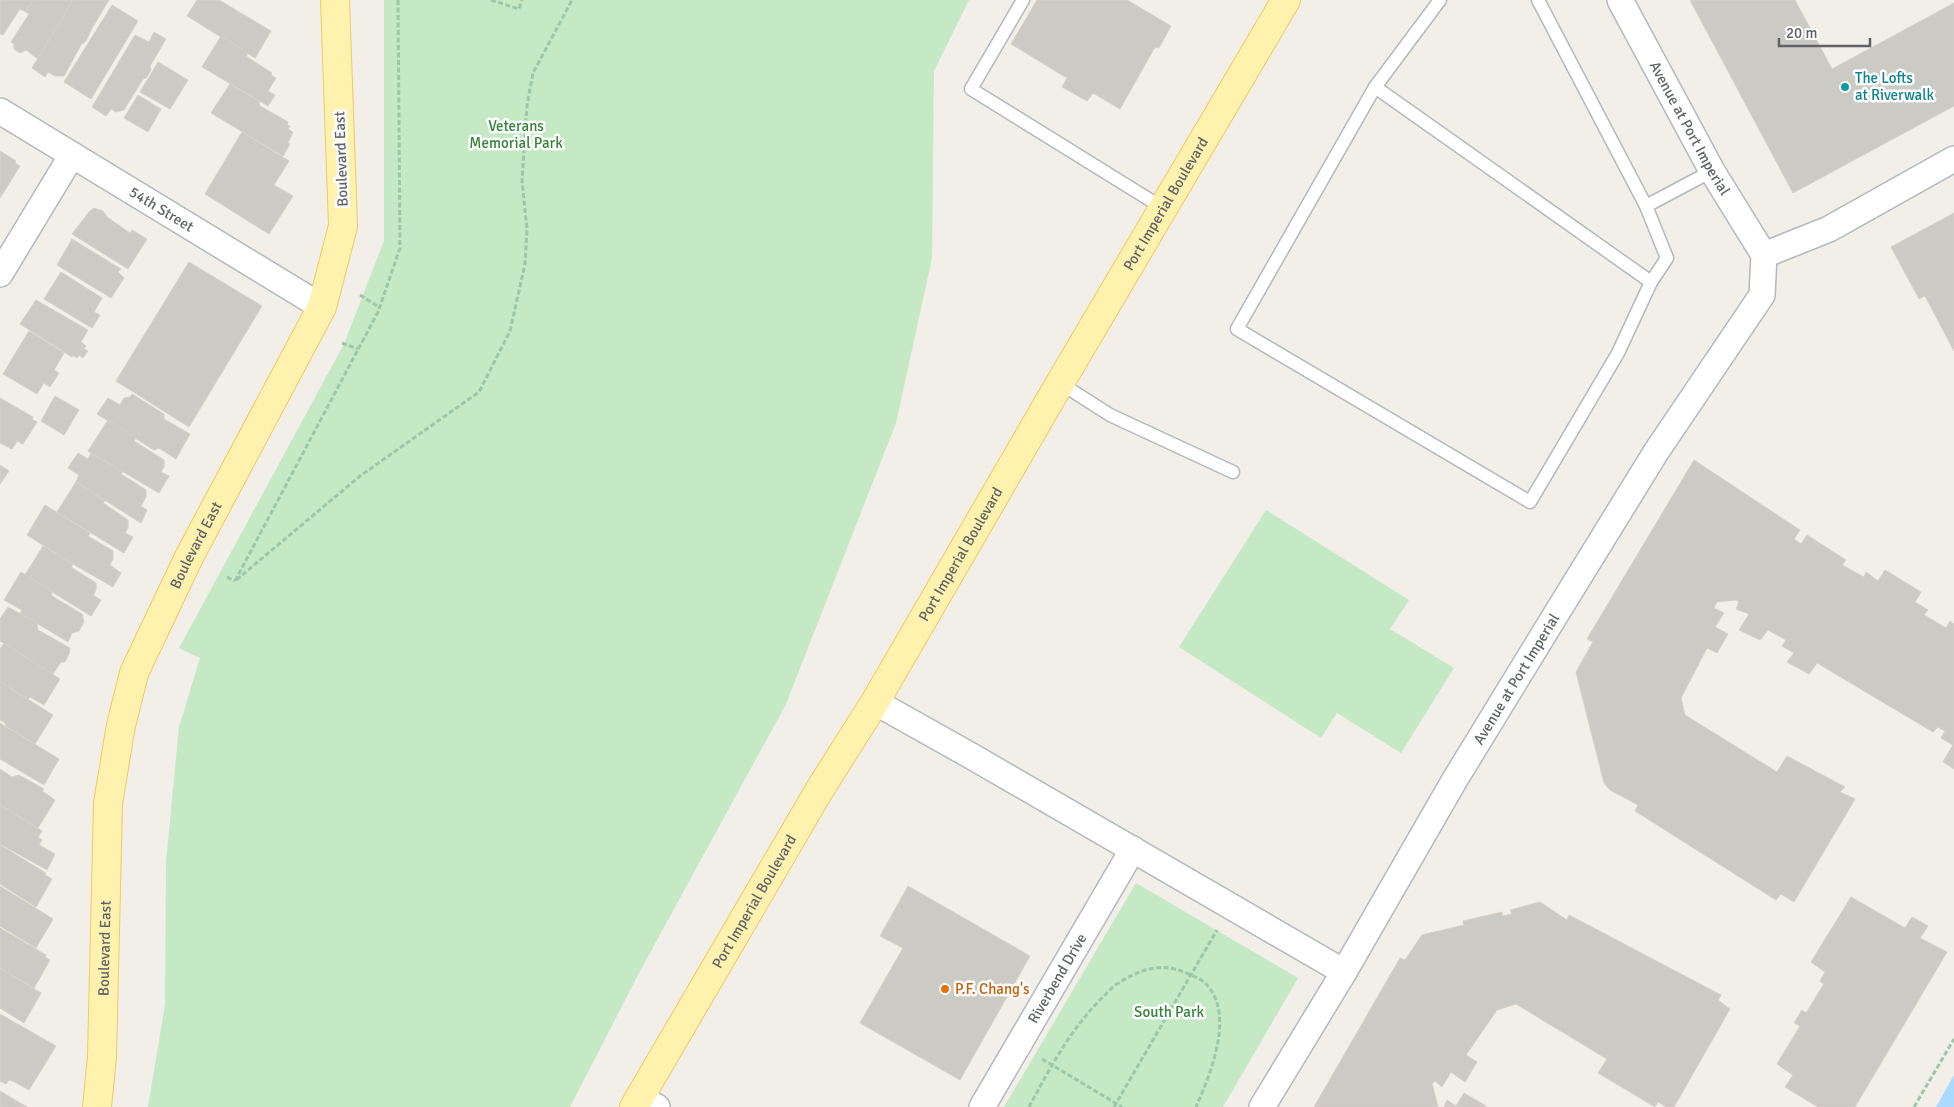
<svg xmlns="http://www.w3.org/2000/svg" width="1954" height="1107" font-family="Signika,sans-serif">
  <rect width="100%" height="100%" fill="#f1efe8"/>
  <g fill="#c5e8c5">
    <polygon points="384,0 969,0 934,71 932,258 896,423 786,704 639,973 570,1107 148,1107 165,1005 166,862 179,727 200,658 179,648 344,344 384,241"/>
    <polygon points="1266,510 1409,600 1390,629 1454,668 1401,753 1337,713 1321,738 1179,647"/>
    <polygon points="1136,883 1298,978 1223,1107 1004,1107"/>
  </g>
  <polygon fill="#aadaff" points="1954,1075 1954,1107 1936,1107"/>
  <g fill="#cccac5" stroke="#d6d1c6">
    <polygon points="0,0 33,0 26,12 20,9 3,35 0,34"/>
    <polygon points="33,0 73,0 38,59 26,50 20,53 14,49 14,44 11,42 29,14 26,12"/>
    <polygon points="73,0 109,0 91,30 86,41 81,45 64,76 55,76 48,72 45,77 32,68"/>
    <polygon points="197,0 219,0 271,31 255,58 187,16"/>
    <polygon points="1037,0 1127,0 1171,26 1159,48 1155,47 1120,109 1093,93 1087,101 1062,87 1067,78 1011,44"/>
    <polygon points="1690,0 1795,0 1832,69 1954,3 1954,106 1793,193"/>
    <polygon points="112,5 138,21 91,99 64,82"/>
    <polygon points="154,32 166,39 150,66 151,70 146,78 143,79 124,110 116,112 111,109 106,116 92,107 135,35 149,42"/>
    <polygon points="221,36 247,52 247,57 272,73 271,75 276,78 268,91 275,95 268,106 202,67"/>
    <polygon points="158,62 188,80 170,109 140,92"/>
    <polygon points="230,84 259,101 260,106 288,122 287,125 290,126 288,129 293,132 288,143 290,144 283,156 211,113"/>
    <polygon points="138,95 161,109 148,132 124,118"/>
    <polygon points="242,132 289,161 274,185 293,196 269,234 205,194"/>
    <polygon points="0,151 16,161 15,163 20,166 0,198"/>
    <polygon points="94,208 103,211 107,217 130,233 132,230 147,239 128,269 72,234 89,212"/>
    <polygon points="1954,213 1954,351 1925,296 1919,299 1891,247"/>
    <polygon points="72,239 121,269 118,272 124,278 111,298 57,265"/>
    <polygon points="189,262 262,306 189,427 116,381"/>
    <polygon points="61,272 102,298 94,312 100,315 92,328 44,299"/>
    <polygon points="36,300 88,330 81,342 86,346 84,349 88,351 83,358 79,355 77,358 72,355 72,357 20,324"/>
    <polygon points="29,331 64,353 54,370 59,373 50,387 44,383 37,394 3,374"/>
    <polygon points="132,394 164,414 164,419 190,434 176,459 159,448 154,450 97,414 108,398 120,405 124,398 130,397"/>
    <polygon points="55,396 79,410 64,435 41,421"/>
    <polygon points="0,398 33,417 32,419 37,422 23,444 17,441 12,449 0,443"/>
    <polygon points="108,420 136,438 134,441 164,460 164,467 161,472 169,476 159,493 88,451"/>
    <polygon points="78,453 88,459 91,453 123,472 121,474 146,490 146,497 141,506 147,510 141,523 76,482 79,475 68,468"/>
    <polygon points="1694,460 1800,530 1794,539 1801,544 1807,535 1846,560 1842,565 1864,577 1866,572 1878,581 1885,570 1921,592 1915,602 1928,610 1924,615 1946,628 1950,621 1954,624 1954,769 1943,762 1953,745 1941,738 1945,731 1938,727 1933,732 1817,663 1809,674 1787,662 1794,653 1782,646 1786,640 1768,630 1760,640 1739,630 1749,614 1736,609 1739,602 1736,600 1717,602 1714,608 1724,613 1715,627 1728,634 1717,653 1707,648 1681,698 1685,715 1777,772 1787,756 1845,787 1840,792 1855,799 1794,902 1781,894 1776,900 1635,811 1638,805 1610,790 1604,783 1576,672 1593,642 1587,639"/>
    <polygon points="0,465 9,471 0,484"/>
    <polygon points="76,482 105,501 103,503 128,520 128,528 125,533 133,537 124,553 57,512"/>
    <polygon points="45,505 90,533 88,536 113,551 113,559 110,565 121,573 113,587 73,564 27,535"/>
    <polygon points="43,546 73,564 71,567 96,583 96,590 93,595 101,600 91,616 25,575"/>
    <polygon points="21,572 52,591 52,596 82,614 84,621 79,631 72,633 68,642 20,613 22,610 4,600"/>
    <polygon points="8,607 37,623 38,630 70,648 69,654 65,662 61,662 53,674 0,641 0,619"/>
    <polygon points="4,643 60,679 44,705 30,697 28,699 0,682 0,649"/>
    <polygon points="0,682 53,715 35,744 6,726 5,723 0,720"/>
    <polygon points="0,723 59,759 44,785 0,759"/>
    <polygon points="0,769 12,777 19,775 44,789 42,791 55,800 38,828 0,805"/>
    <polygon points="0,805 42,831 38,837 42,840 39,845 55,854 47,870 0,844"/>
    <polygon points="0,845 46,873 45,875 52,879 36,907 0,884"/>
    <polygon points="0,886 53,919 36,948 0,926"/>
    <polygon points="908,886 1030,956 960,1080 860,1023 903,948 880,936"/>
    <polygon points="1851,897 1905,928 1912,917 1928,926 1920,938 1947,952 1855,1107 1818,1107 1785,1087 1793,1075 1777,1064 1800,1026 1794,1023 1802,1010 1806,1013 1824,984 1820,981 1825,972 1811,962"/>
    <polygon points="1540,902 1567,920 1569,915 1721,995 1718,1000 1730,1009 1674,1107 1666,1107 1658,1102 1655,1107 1598,1073 1607,1059 1516,1004 1497,1010 1466,1055 1477,1062 1465,1082 1451,1072 1442,1087 1435,1081 1432,1084 1438,1107 1314,1107 1400,958 1405,960 1422,935 1464,925 1463,921 1502,912 1502,916 1512,914 1510,910"/>
    <polygon points="0,928 46,955 45,957 50,960 34,988 0,968"/>
    <polygon points="0,968 41,993 24,1023 0,1008"/>
    <polygon points="0,1014 56,1046 29,1090 15,1082 9,1080 6,1084 0,1081"/>
    <polygon points="0,1091 27,1107 0,1107"/>
    <polygon points="1464,1093 1486,1106 1486,1107 1444,1107 1447,1100 1456,1106"/>
  </g>
  <g fill="none" stroke-linecap="round" stroke-linejoin="round">
    <g stroke="#b5b8bc" stroke-width="15">
      <g id="service">
        <polyline points="1023,0 971,89 1163,208"/>
        <polyline points="1440,0 1375,87 1651,282 1667,258 1646,206 1538,0"/>
        <polyline points="1375,87 1237,329 1530,502 1618,353 1651,282"/>
        <polyline points="1646,206 1712,171"/>
        <polyline points="1060,383 1110,415 1233,472"/>
      </g>
    </g>
    <g stroke="#b5b8bc" stroke-width="28">
      <g id="minor">
        <path id="s1" d="M1620 0 1712 171 1764 255"/>
        <path id="s2" d="M0 111 322 307"/>
        <polyline points="0,274 72,155"/>
        <polyline points="875,702 973,757 1344,972"/>
        <polyline points="640,1097 657,1107"/>
        <path id="s3" d="M982 1107 1133 849"/>
        <path id="s4" d="M1262 1107 1344 972 1454 781 1550 624 1656 452 1762 295 1764 255 1829 229 1954 159"/>
      </g>
    </g>
    <g stroke="#f2c960" stroke-width="30">
      <g id="primary">
        <path id="s5" d="M97 1107 102 1057 108 803 121 725 134 673 189 557 322 307 343 226 335 0"/>
        <path id="s6" d="M634 1107 820 789 875 702 1060 383 1286 0"/>
      </g>
    </g>
    <g stroke="#9cc7a9" stroke-width="3" stroke-dasharray="5 2.5" stroke-linecap="butt">
      <polyline points="398,0 400,248 378,312 235,581 360,476 479,392 510,331 525,264 527,229 522,181 527,105 533,73 572,0"/>
      <polyline points="491,0 519,9 522,0"/>
      <polyline points="360,295 379,307"/>
      <polyline points="342,343 358,349"/>
      <polyline points="227,577 235,581"/>
      <polyline points="1042,1059 1122,1107"/>
      <path d="M1029 1107C1050 1068 1071 1028 1103 997 1107 993 1112 987 1117 984 1139 970 1159 962 1184 972 1191 975 1202 979 1207 985 1235 1016 1210 1075 1196 1107"/>
      <polyline points="1114,1107 1217,930"/>
      <polyline points="1914,1107 1954,1039"/>
    </g>
    <use href="#service" stroke="#fff" stroke-width="12"/>
    <use href="#minor" stroke="#fff" stroke-width="25"/>
    <use href="#primary" stroke="#fff2af" stroke-width="28"/>
  </g>
  <circle fill="#0f9aa8" stroke="#fff" stroke-width="2" cx="1845" cy="87" r="5"/>
  <circle fill="#e8710a" stroke="#fff" stroke-width="2" cx="945" cy="989" r="5"/>
  <g text-anchor="middle" stroke-width="5" stroke-linejoin="round" paint-order="stroke">
    <g font-size="15" fill="#0d838f" stroke="#fff" text-anchor="start">
      <text x="1855" y="83">The Lofts<tspan x="1855" dy="17">at Riverwalk</tspan></text>
    </g>
    <g font-size="15" fill="#348238" stroke="#fff">
      <text x="516" y="131">Veterans<tspan x="516" dy="17">Memorial Park</tspan></text>
      <text x="1169" y="1017">South Park</text>
    </g>
    <g font-size="15" fill="#5f6368" stroke="#fff">
      <text dy="5" stroke="none"><textPath href="#s1" startOffset="146">Avenue at Port Imperial</textPath></text>
      <text transform="translate(341 159) rotate(-92)" y="5">Boulevard East</text>
      <text dy="5" stroke="none"><textPath href="#s6" startOffset="1048">Port Imperial Boulevard</textPath></text>
      <text dy="5" stroke="none"><textPath href="#s2" startOffset="189">54th Street</textPath></text>
      <text dy="5" stroke="none"><textPath href="#s5" startOffset="579">Boulevard East</textPath></text>
      <text dy="5" stroke="none"><textPath href="#s6" startOffset="642">Port Imperial Boulevard</textPath></text>
      <text dy="5" stroke="none"><textPath href="#s4" startOffset="498">Avenue at Port Imperial</textPath></text>
      <text dy="5" stroke="none"><textPath href="#s6" startOffset="238">Port Imperial Boulevard</textPath></text>
      <text dy="5" stroke="none"><textPath href="#s5" startOffset="159">Boulevard East</textPath></text>
      <text dy="5" stroke="none"><textPath href="#s3" startOffset="149">Riverbend Drive</textPath></text>
    </g>
    <g font-size="15" fill="#c56008" stroke="#fff" text-anchor="start">
      <text x="955" y="994">P.F. Chang's</text>
    </g>
  </g>
  <path d="M1779 38v8h91v-8" fill="none" stroke="#5f6368" stroke-width="2.5"/>
  <text x="1786" y="38" font-size="15" fill="#5f6368" stroke="#ffffff" stroke-width="4" paint-order="stroke">20 m</text>
</svg>
